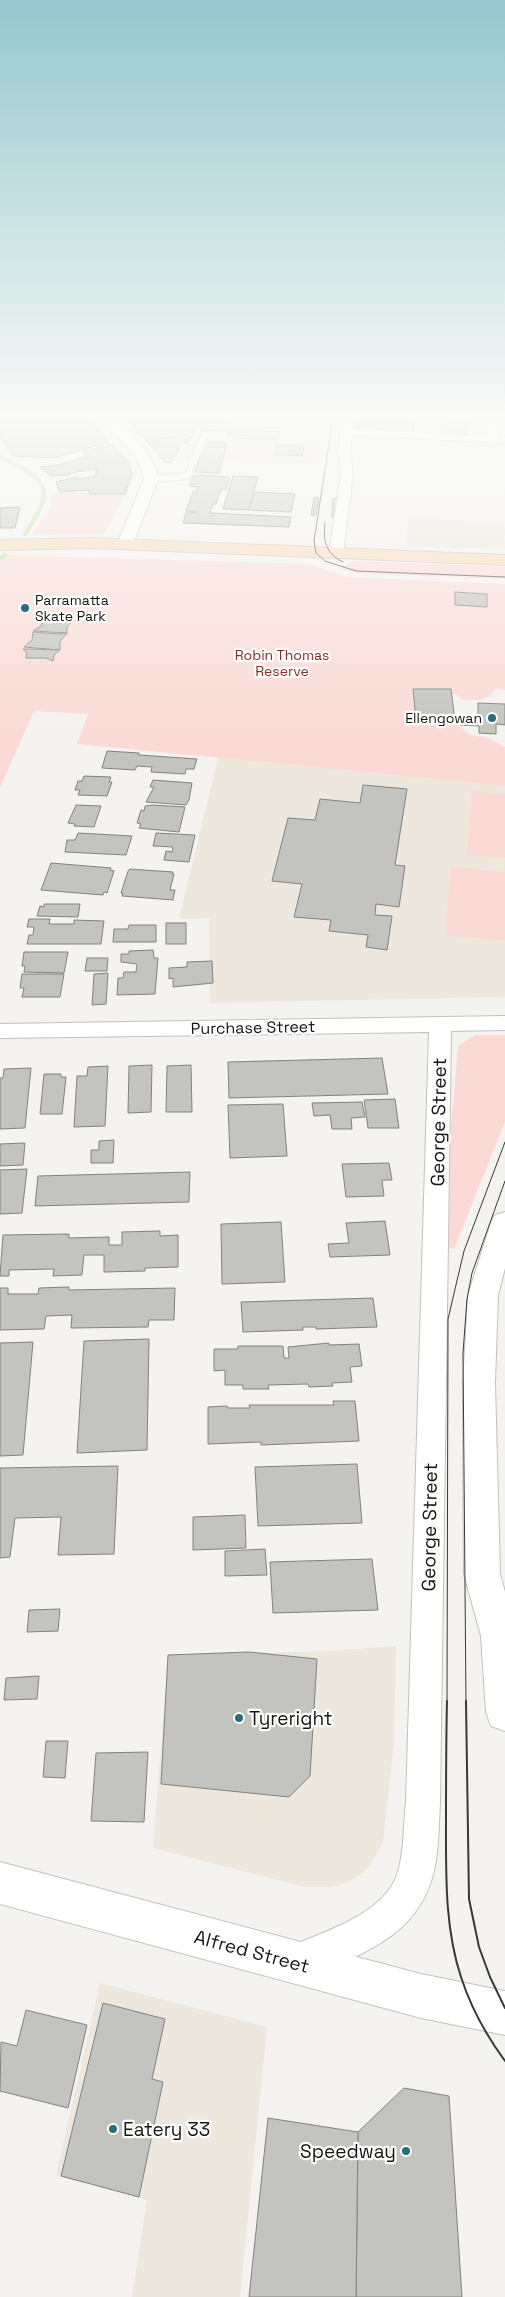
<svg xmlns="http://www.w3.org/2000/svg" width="505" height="2297" font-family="'Space Grotesk',sans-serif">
  <rect width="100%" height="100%" fill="#f5f3ef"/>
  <g fill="#ede7dd">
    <polygon points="203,418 221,418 233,429 320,433 314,465 179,460"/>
    <polygon points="358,418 471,418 471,431 469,433 460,435 356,430"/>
    <polygon points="504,515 505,550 407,546 408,518 502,522"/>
    <polygon points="218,758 505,786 505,997 210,1003 209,918 179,919"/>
    <polygon points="396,1646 394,1744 383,1842 369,1867 351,1881 333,1887 305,1887 153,1848 168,1655 330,1651"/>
    <polygon points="100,1983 267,2027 240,2297 132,2297 147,2200 56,2175"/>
  </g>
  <g fill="#fbdad5">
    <polygon points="52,493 126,493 104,534 31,535 50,507"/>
    <polygon points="0,555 309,564 344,576 361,578 505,584 505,690 495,689 491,695 482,700 463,700 455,694 415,695 417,721 434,720 452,722 473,736 486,737 505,747 505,786 77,744 88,714 34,711 0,788"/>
    <polygon points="353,561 505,567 505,579 366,574 340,569"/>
    <polygon points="472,791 505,794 505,858 467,855"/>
    <polygon points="451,867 505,872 505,941 445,935"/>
    <polygon points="475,1035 505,1035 505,1122 454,1249 446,1247 448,1162 458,1046"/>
  </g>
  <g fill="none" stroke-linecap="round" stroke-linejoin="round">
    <g stroke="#b9e3a1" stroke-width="4.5">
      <path d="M0 457C48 480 57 487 25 534"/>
      <polyline points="0,558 5,555"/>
    </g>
  </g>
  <g fill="#c3c3bf" stroke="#82827f">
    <polygon points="0,418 89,418 109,442 54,458 13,456 0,436"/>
    <polygon points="146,418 203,418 191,438 188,435 146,441 128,420"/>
    <polygon points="372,418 406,418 405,421"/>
    <polygon points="203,420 225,421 233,430 280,432 278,440 233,438 234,436 228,436 229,431 200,430"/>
    <polygon points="357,421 414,423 413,433 356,430"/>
    <polygon points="446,422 467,423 467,435 446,434"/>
    <polygon points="188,435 191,438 188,443 183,442 171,463 165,462 146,441"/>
    <polygon points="205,442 227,443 219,473 195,472"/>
    <polygon points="112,444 129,462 132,475 125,494 89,494 89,490 60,492 56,482 77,477 78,479 96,476 96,469 68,473 70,475 51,476 40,467 58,465 84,457 89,460 83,452"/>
    <polygon points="277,445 304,446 302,456 274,454"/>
    <polygon points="201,475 230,477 226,489 221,489 216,504 213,504 210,513 291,517 289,527 183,523 186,513 197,512 186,511 193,492 196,492 198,487 189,486 193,476"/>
    <polygon points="233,476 258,477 249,510 223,509"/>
    <polygon points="254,492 295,494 291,512 249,510"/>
    <polygon points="317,497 319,498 316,515 313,516 311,515 314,498"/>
    <polygon points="337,498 339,499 335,517 332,517 333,499"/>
    <polygon points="20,507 15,528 0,528 0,508"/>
    <polygon points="455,592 487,594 487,607 455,605"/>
    <polygon points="43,620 56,623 71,622 67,627 67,633 33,631 41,626"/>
    <polygon points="33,632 58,634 67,633 60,641 60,650 24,647 32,640"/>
    <polygon points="23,649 33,649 60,650 54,655 53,661 46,658 26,658 27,653"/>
    <polygon points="413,689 451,689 455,720 416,719"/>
    <polygon points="478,703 505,704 505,725 496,724 496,734 479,733 479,726 460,725 460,718 478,719"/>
    <polygon points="107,751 139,753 139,755 197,759 194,769 186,769 185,774 151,772 152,767 137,766 135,770 102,768"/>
    <polygon points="84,776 111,777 109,782 112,782 107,796 78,795 80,790 75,790 78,781 82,781"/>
    <polygon points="153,780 192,783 189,800 186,805 146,802 154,787 150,787"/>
    <polygon points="363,785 407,789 395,865 405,866 399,907 376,904 375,915 392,916 387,950 366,947 368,935 329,931 331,920 294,917 302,884 272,881 288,818 315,820 320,799 360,803"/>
    <polygon points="76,805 101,806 94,827 74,826 75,824 68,823"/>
    <polygon points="153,805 185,807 179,832 139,828 141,824 137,823 141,810 144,811 145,806"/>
    <polygon points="78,833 132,836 126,855 65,852 67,840 75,840"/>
    <polygon points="156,833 195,835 189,862 164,860 166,851 172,852 173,847 153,846"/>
    <polygon points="51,863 111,868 110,870 114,871 107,893 104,892 103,895 41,890"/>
    <polygon points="130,869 173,872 172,874 174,874 170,890 175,890 173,900 122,896 123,893 121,893 128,871"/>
    <polygon points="44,904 80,904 78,917 37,916 40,906 44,907"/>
    <polygon points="29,919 50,919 49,924 74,924 74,920 104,921 101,944 27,944 29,935 33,935 34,927 27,927"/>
    <rect x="166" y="923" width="20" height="21"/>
    <polygon points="129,925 156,925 156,942 113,942 114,929 128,929"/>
    <polygon points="153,950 154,958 158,958 155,994 117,995 118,978 123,978 124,972 136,972 137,964 121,962 121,954 129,954 129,951"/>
    <polygon points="24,952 68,952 64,973 24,972 25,966 22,966"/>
    <polygon points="87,958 108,958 107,971 85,971"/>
    <polygon points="212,961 213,983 173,987 173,978 169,979 169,968 187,967 187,962"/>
    <polygon points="108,973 106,1004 92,1005 94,974"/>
    <polygon points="22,974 64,974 60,997 22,997 24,988 20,988"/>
    <polygon points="382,1058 388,1094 229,1098 228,1062"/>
    <polygon points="152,1065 151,1112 128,1113 129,1066"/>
    <polygon points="191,1065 192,1112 166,1112 167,1066"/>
    <polygon points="108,1066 105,1126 74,1127 77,1076 87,1076 88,1067"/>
    <polygon points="31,1068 25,1128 0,1129 0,1078 3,1078 4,1069"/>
    <polygon points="44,1074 61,1074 61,1077 66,1077 62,1114 40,1114"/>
    <polygon points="395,1099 399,1128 368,1128 364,1100"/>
    <polygon points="362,1102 365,1117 351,1118 352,1129 332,1129 330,1115 314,1116 312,1103"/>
    <polygon points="283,1104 287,1156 230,1158 228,1105"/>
    <polygon points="114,1140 113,1163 91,1163 91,1150 99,1150 99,1141"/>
    <polygon points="25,1143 23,1165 0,1166 0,1144"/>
    <polygon points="389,1163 392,1180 382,1180 384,1196 346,1197 342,1164"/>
    <polygon points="27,1169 22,1213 0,1214 0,1170"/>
    <polygon points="190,1172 189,1202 35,1206 38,1176"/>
    <polygon points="385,1221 390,1255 330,1257 328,1244 349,1243 346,1223"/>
    <polygon points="281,1222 285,1282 222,1284 221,1224"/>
    <polygon points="160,1231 160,1236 178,1235 178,1267 145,1268 145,1271 104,1272 104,1255 84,1255 82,1275 53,1276 54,1269 9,1270 9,1276 0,1276 3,1235 69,1234 69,1238 109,1237 109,1245 122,1245 122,1232"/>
    <polygon points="69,1287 69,1290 175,1288 174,1320 149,1320 148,1327 71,1328 72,1315 46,1316 44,1329 0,1330 0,1288 8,1288 8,1294 38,1294 39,1288"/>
    <polygon points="373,1298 377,1327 316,1329 316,1327 303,1327 303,1330 243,1332 241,1302"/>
    <polygon points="149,1339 147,1450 77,1453 84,1341"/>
    <polygon points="33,1342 23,1455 0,1456 0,1343"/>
    <polygon points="329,1343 329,1345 359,1344 362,1366 350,1367 352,1382 332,1383 333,1386 309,1387 308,1384 268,1385 269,1389 243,1389 243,1385 225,1385 225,1370 214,1371 214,1349 238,1349 238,1346 283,1346 284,1358 289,1358 288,1347"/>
    <polygon points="333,1401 355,1401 359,1441 261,1445 261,1442 208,1444 208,1407 227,1406 228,1408 250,1408 249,1405 334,1405"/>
    <polygon points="357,1464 362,1523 258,1526 255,1467"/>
    <polygon points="118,1466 114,1554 58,1555 61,1517 15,1518 10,1557 0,1558 0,1468"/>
    <polygon points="245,1515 246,1548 193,1550 193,1517"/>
    <polygon points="265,1549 267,1575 225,1576 225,1551"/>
    <polygon points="372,1559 378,1610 273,1613 270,1562"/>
    <polygon points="60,1609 58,1631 27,1632 29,1610"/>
    <polygon points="249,1652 317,1659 310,1776 289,1797 161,1784 168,1655"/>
    <polygon points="39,1676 37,1699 4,1700 6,1678"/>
    <polygon points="46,1741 68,1741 65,1778 43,1777"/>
    <polygon points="148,1752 144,1822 91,1821 96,1753"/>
    <polygon points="103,2003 165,2019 152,2079 163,2082 139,2197 61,2176"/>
    <polygon points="26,2010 87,2025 68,2108 0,2091 1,2042 17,2046"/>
    <polygon points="404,2088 449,2096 462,2297 356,2297 358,2132"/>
    <polygon points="268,2118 358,2132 356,2297 249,2297"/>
  </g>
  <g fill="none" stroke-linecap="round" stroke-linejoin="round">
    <g stroke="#c3c1be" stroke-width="8">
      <g id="service">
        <polyline points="346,432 505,440"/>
        <polyline points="151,479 187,476 205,435"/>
      </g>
    </g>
    <g stroke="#c3c1be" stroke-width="2">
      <g id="minor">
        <polygon points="342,418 354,418 350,450 353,475 343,553 336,557 329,553 341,475 338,450"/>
        <polygon points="485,418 497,418 499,440 497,443 493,444 487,440"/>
        <path d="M505 1016V1030L451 1031 440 1801C439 1822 439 1845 435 1866 421 1939 357 1956 296 1981L283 1975 277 1962 283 1949C318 1934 381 1916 396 1877 405 1853 403 1825 406 1801L429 1032 0 1038V1024Z"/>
      </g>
    </g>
    <g stroke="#c3c1be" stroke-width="2">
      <g id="tertiary">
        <path d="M100 418H115C132 435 155 454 158 479L133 544 131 547H119L117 544 144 479C140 452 115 438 100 418Z"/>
        <polygon points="505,1212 505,1268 498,1295 495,1383 500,1574 505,1592 505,1731 491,1726 486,1712 481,1636 464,1574 463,1383 468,1295 491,1223 495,1215"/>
        <polygon points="0,1862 421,1974 505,1991 505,2035 421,2018 0,1904"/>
      </g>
    </g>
    <g stroke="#c3c1be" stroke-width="2">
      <polygon id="secondary" points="94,538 505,555 505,565 94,548 0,550 0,540"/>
    </g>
    <use href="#service" stroke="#fff" stroke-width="6"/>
    <use href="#minor" fill="#fff" fill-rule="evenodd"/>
    <use href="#tertiary" fill="#fff" fill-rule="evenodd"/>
    <use href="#secondary" fill="#fad8b4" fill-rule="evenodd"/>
    <g stroke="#3a3937" stroke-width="1">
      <polyline points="333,418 314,541 316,553 325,561 356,571 505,577"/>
      <path d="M325 522C323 541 325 553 343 562"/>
      <polyline points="447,1703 448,1319 464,1251 505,1142"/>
      <polyline points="466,1703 463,1353 467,1299 472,1273 505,1181"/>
    </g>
    <g stroke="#3a3937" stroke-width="2">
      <path d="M447 1701C446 1743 446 1785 446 1827 446 1877 445 1929 461 1977 471 2008 486 2035 505 2061"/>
      <polyline points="466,1701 469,1899 479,1947 490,1977 505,2008"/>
    </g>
  </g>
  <linearGradient id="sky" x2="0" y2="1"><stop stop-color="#95c7cc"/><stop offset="0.56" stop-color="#fafaf8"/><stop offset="1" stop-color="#fafaf8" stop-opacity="0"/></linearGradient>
  <rect width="505" height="740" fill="url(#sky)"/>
  <g fill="#286e7c" stroke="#fff" stroke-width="2">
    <circle cx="25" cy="608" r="5"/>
    <circle cx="492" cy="718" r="5"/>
    <circle cx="239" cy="1718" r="5"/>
    <circle cx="113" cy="2129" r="5"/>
    <circle cx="406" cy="2151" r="5"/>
  </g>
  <g text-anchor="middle" stroke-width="4.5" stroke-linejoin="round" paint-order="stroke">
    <g font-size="14" fill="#161614" stroke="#fff" text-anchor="start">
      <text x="35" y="605">Parramatta<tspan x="35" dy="16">Skate Park</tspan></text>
      <text x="482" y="723" text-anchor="end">Ellengowan</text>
    </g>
    <g font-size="14" fill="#892c22" stroke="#fff">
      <text x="282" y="660">Robin Thomas<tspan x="282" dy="16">Reserve</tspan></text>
    </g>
    <g font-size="16" fill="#161614" stroke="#fff">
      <text transform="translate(253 1027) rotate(-1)" y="6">Purchase Street</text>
    </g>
    <g font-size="19" fill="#161614" stroke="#fff">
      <text transform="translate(438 1122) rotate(-89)" y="7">George Street</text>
      <text transform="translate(429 1527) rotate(-89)" y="7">George Street</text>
      <text transform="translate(252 1951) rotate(15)" y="7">Alfred Street</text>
    </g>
    <g font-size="19" fill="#161614" stroke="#fff" text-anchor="start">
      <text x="249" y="1725">Tyreright</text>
      <text x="123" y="2136">Eatery 33</text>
      <text x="396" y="2158" text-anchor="end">Speedway</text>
    </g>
  </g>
</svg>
